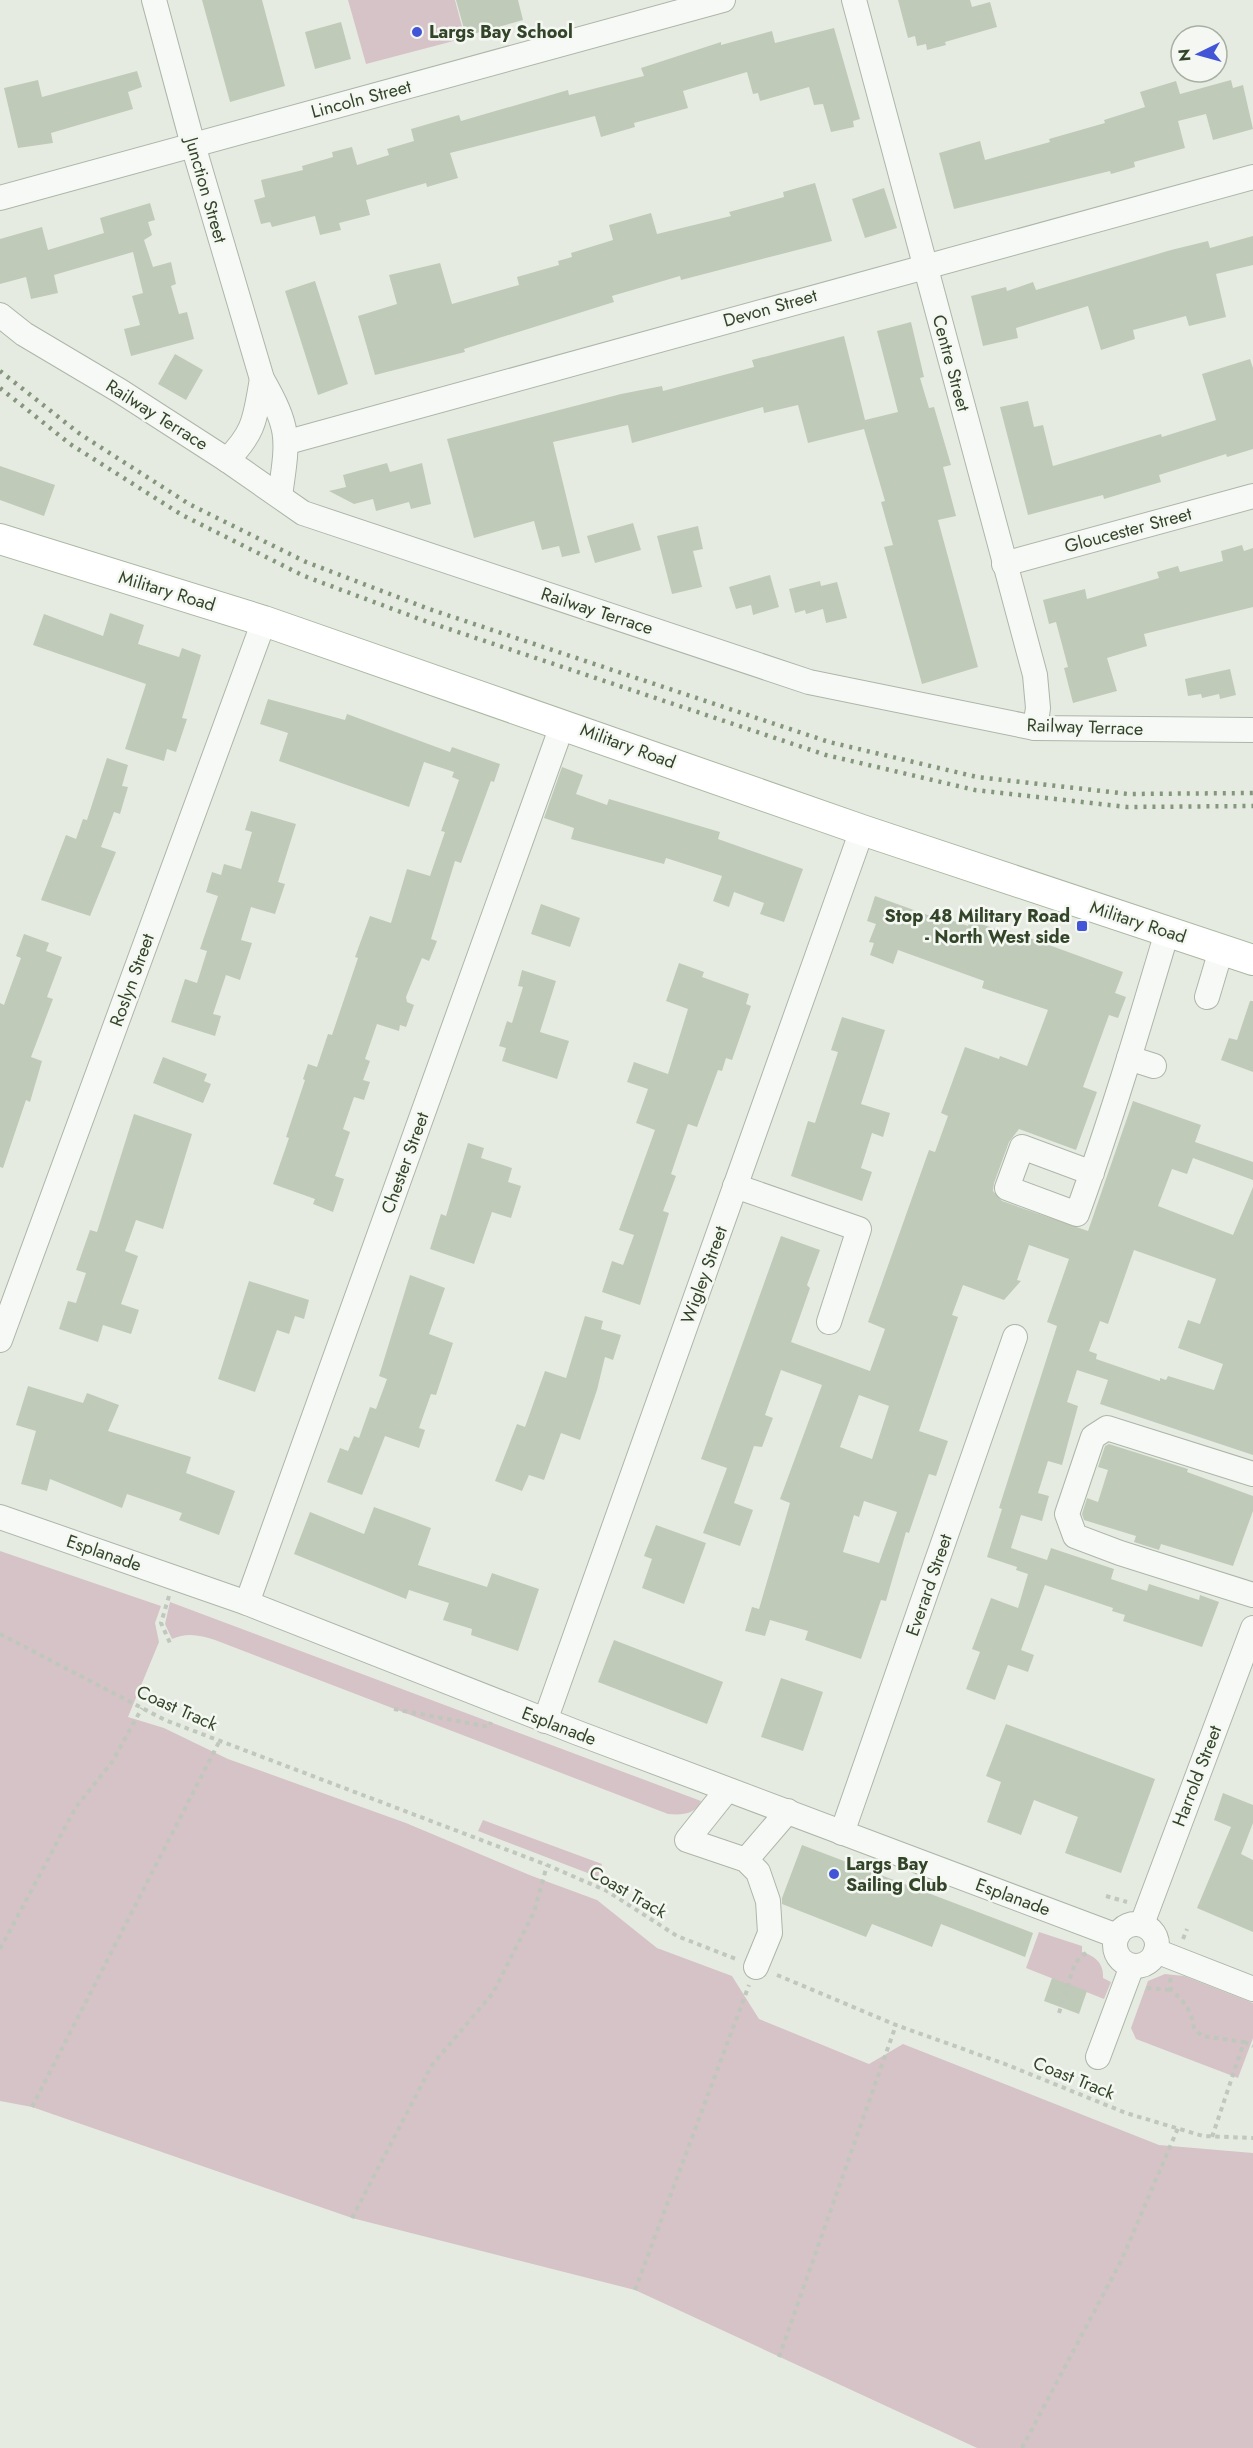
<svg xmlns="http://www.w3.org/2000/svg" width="1253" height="2448" font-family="Jost,sans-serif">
  <rect width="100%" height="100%" fill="#e6ebe2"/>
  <g fill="#d6c3c7">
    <polygon points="348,0 455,0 465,38 366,64"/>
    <polygon points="0,1551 161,1606 155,1623 159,1642 128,1717 164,1728 228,1759 406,1823 532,1876 597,1900 657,1948 732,1976 759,2019 869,2064 903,2044 1159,2145 1253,2153 1253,2448 977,2448 635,2290 352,2218 32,2107 0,2101"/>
    <path d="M170 1602 701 1801C695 1815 682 1815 668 1814L215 1640C200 1635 187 1632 172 1639L165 1624Z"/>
    <polygon points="483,1820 602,1864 598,1877 478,1831"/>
    <path d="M1039 1932 1082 1946V1952C1095 1956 1104 1963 1103 1978L1111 1982 1104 1999 1026 1968Z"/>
    <polygon points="1165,1974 1184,1976 1253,2003 1253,2038 1238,2078 1136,2039 1131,2028 1148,1981"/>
  </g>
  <g fill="#bfcab9" fill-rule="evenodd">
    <polygon points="202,0 262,0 285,86 230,102"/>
    <polygon points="456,0 518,0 523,20 466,36"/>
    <polygon points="898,0 970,0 972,7 990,2 997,27 945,42 946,45 927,50 926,44 917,46 915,36 908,38"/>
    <polygon points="341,22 351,59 315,69 305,32"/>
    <polygon points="834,28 860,119 853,121 854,127 831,132 823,104 814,105 809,87 760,101 758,93 753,94 747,72 683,91 688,108 634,123 635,127 601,137 595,116 450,153 458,178 427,187 426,183 366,200 370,215 339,223 341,230 320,235 315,216 272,227 270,222 261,224 254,200 265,197 261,180 303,170 302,166 333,157 332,152 352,147 357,165 389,155 387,149 414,141 411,129 459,115 461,121 568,90 569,95 644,76 641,68 721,42 721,45 772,31 775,43"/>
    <polygon points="137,71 142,87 128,92 133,109 51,133 53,143 18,148 4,88 38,80 42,97"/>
    <polygon points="1231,80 1233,88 1243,85 1253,129 1213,140 1206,114 1178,121 1185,148 1134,162 1135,167 1111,174 1110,171 954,209 939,153 980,141 985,160 1050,142 1049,139 1105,123 1104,120 1145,107 1140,92 1176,81 1180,94"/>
    <polygon points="815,183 832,241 681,280 680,276 612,296 614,302 464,349 465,352 375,375 358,316 397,304 389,275 440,263 452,304 519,285 517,277 559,265 558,261 572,257 571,253 613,240 609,225 651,213 657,234 731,216 729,212 784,197 783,192"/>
    <polygon points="884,188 897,228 865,238 852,199"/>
    <polygon points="150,203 155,220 148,222 152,235 144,240 153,267 171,262 176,284 171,286 179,314 187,312 194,339 131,356 124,329 140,325 132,296 143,293 133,252 54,275 58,293 31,299 26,277 0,284 0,239 42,227 48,250 104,233 100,218"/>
    <polygon points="1253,236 1253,265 1216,274 1226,317 1189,326 1186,316 1133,330 1135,339 1101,350 1088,306 1016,328 1018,338 983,346 971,296 1006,287 1007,291 1033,282 1036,290 1171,250 1208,241 1210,248"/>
    <polygon points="315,281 348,384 318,395 285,291"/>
    <polygon points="911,322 924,377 920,378 929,408 934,407 951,465 943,467 956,516 938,520 978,667 922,684 884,547 893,545 881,502 885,501 864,429 808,443 798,405 764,413 763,407 632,443 628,425 553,442 580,553 562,557 559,546 542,550 534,521 474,538 447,439 621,394 662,386 663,391 754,367 752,360 844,336 865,420 898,412 877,331"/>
    <polygon points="175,354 203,370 186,400 158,384"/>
    <polygon points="1250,359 1253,368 1253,449 1227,457 1226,454 1159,475 1161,482 1104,499 1103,495 1028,515 1000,407 1028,401 1034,427 1043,425 1053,466 1161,434 1162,437 1216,420 1202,374"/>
    <polygon points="387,463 390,472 422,463 431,504 411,509 409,502 376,511 373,499 354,504 329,491 346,487 343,475"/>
    <polygon points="0,466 55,485 44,516 0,500"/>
    <polygon points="633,523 641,550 595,563 587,536"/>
    <polygon points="698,526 703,549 693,551 702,587 672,594 657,536"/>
    <polygon points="1242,545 1244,551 1253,548 1253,607 1144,634 1147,646 1107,658 1117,691 1073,703 1064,668 1068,667 1056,622 1049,624 1043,600 1085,589 1087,599 1159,578 1157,572 1178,566 1180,572 1223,561 1221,551"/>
    <polygon points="770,575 779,607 753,615 751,605 736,609 729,587"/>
    <polygon points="820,581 821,586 837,582 847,618 826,623 823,609 806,614 805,610 795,613 789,589"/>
    <polygon points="110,613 144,625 138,644 179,657 182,648 201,655 182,718 187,719 176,752 167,749 164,761 125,749 146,684 33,645 44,614 103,636"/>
    <polygon points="1230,669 1236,695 1220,699 1219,694 1202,698 1201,694 1188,696 1185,679"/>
    <polygon points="268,699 345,720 347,714 450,752 452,747 500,764 494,782 491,781 461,863 455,861 431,939 437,941 429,961 422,958 406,997 407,1002 414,1005 406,1027 400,1025 399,1031 377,1024 365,1059 370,1061 363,1080 370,1082 364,1100 354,1097 343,1129 350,1132 335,1176 344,1179 333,1212 313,1204 315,1199 273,1184 289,1138 286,1137 305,1080 303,1079 308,1064 317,1067 328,1034 332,1035 358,958 355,957 370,916 391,923 407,869 430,876 445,832 441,831 459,780 452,777 454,772 424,762 409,807 279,761 288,733 260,724"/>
    <polygon points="107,758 128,765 122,786 128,787 120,814 114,812 101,847 116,852 90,916 41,900 66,835 76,839 83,819 87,820"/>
    <polygon points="562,767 583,775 576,794 607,805 609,799 720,832 718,839 803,869 784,922 760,914 764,903 734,892 729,907 713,901 722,876 666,858 664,864 571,839 574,828 544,818"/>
    <polygon points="251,811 296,824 278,882 285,884 275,914 251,907 241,940 252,943 240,980 226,975 213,1014 221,1016 215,1036 171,1022 185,979 197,983 207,951 200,949 218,896 206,892 212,872 221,875 224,864 241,869 252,832 245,830"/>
    <path d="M875 896 947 922 948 919 968 926 970 920 1001 931 1002 928 1123 972 1115 993 1126 997 1118 1018 1109 1015 1083 1087 1097 1092 1076 1150 1019 1129 1009 1142 994 1183 993 1191 1002 1201 1088 1231 1133 1101 1201 1125 1195 1142 1253 1162V1180L1193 1158 1187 1174 1172 1169 1158 1206 1233 1235 1253 1187V1455L1100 1404 1108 1380 1077 1370 1067 1402 1078 1406 1062 1465 1048 1461 1038 1493 1049 1496 1042 1521 1021 1515 1011 1548 1047 1560 1051 1548 1114 1569 1111 1579 1147 1591 1149 1584 1199 1600 1200 1595 1219 1602 1202 1647 1123 1621 1125 1615 1112 1611 1113 1608 1045 1585 1021 1650 1034 1655 1028 1672 1008 1665 995 1700 966 1689 980 1652 972 1649 991 1598 1018 1608 1028 1574 1016 1570 1017 1567 987 1557 1002 1509 999 1508 1057 1326 1047 1322 1069 1259 1029 1245 1017 1280 1021 1281 1004 1300 963 1285 952 1315 958 1317 919 1431 948 1441 936 1476 929 1474 909 1533 906 1532 886 1601 881 1600 861 1659 805 1640 808 1631 770 1620 765 1636 745 1631 752 1607 759 1609 790 1503 780 1499 822 1385 781 1370 765 1415 773 1418 762 1447 754 1446 734 1503 753 1510 740 1546 703 1533 727 1468 701 1459 781 1236 820 1250 807 1285 810 1288 791 1342 870 1371 885 1329 868 1322 929 1150 935 1152 948 1116 941 1113 965 1047 999 1059 1000 1056 1027 1066 1048 1010 982 988 984 981 898 950 893 964 870 955 874 943 869 942 876 924 867 921ZM1134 1250 1216 1279 1200 1324 1188 1320 1178 1348 1223 1364 1214 1390 1168 1376 1166 1380 1160 1378V1381L1096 1359 1097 1354 1089 1351 1100 1321 1108 1324ZM859 1395 889 1406 872 1459 840 1447ZM864 1501 897 1512 879 1563 843 1552 854 1515 859 1517Z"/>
    <polygon points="541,904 580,918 570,947 531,934"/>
    <polygon points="24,934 49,943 46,951 62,957 47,997 53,999 31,1057 42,1061 30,1102 26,1100 3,1168 0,1167 0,1003 4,1005 21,958 16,956"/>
    <polygon points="679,963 704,972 702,977 749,994 746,1004 751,1006 732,1060 726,1058 722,1071 718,1070 697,1127 688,1124 671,1174 676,1176 663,1211 669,1213 640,1305 602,1292 612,1261 623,1265 634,1235 619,1230 655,1130 636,1123 648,1089 627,1082 634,1062 668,1074 688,1009 666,1001"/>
    <polygon points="522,970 556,981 540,1032 569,1041 557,1079 502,1061 506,1048 499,1046 507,1021 512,1023 523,987 518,986"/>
    <polygon points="1250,1001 1253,1001 1253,1072 1221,1060 1229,1038 1237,1040"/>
    <polygon points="842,1017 885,1030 861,1104 890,1113 883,1137 872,1133 861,1168 872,1172 862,1201 791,1176 808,1121 815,1123 838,1052 831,1050"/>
    <polygon points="163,1057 207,1074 204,1081 211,1084 203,1103 153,1083"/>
    <polygon points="134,1114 192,1134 163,1229 136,1220 125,1251 138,1256 121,1304 139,1310 131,1334 103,1325 98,1342 59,1329 68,1301 76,1303 86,1273 76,1270 90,1230 97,1232"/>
    <polygon points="468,1143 484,1148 481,1158 512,1168 508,1182 521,1186 511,1218 492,1212 474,1264 430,1249 441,1214 446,1216"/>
    <polygon points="410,1275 445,1288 429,1334 453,1343 436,1395 431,1394 419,1428 425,1430 419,1448 385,1436 362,1495 327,1482 340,1448 348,1451 354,1436 359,1438 370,1407 376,1409 387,1379 379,1376"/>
    <polygon points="249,1281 309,1300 304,1319 295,1316 289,1334 277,1330 255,1392 218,1379"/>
    <polygon points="585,1316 603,1321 601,1329 621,1335 613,1360 605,1357 597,1390 580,1440 561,1433 544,1480 529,1475 522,1491 495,1481 517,1424 525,1427 545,1371 566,1378"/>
    <polygon points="28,1386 83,1403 87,1393 119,1405 108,1431 191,1457 186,1473 235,1491 219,1535 179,1520 182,1513 127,1494 122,1508 50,1479 47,1491 21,1484 36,1431 16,1425"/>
    <polygon points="1109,1444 1188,1469 1187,1472 1253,1496 1253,1511 1233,1566 1161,1544 1159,1550 1134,1542 1136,1536 1084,1520 1082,1514 1087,1498 1098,1502 1108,1470 1098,1467 1105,1446"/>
    <polygon points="374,1507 431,1528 418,1565 487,1587 492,1573 539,1589 518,1651 471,1635 472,1629 443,1620 449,1603 409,1590 406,1599 294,1554 310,1512 364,1534"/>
    <polygon points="656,1525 706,1543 684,1604 642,1588 652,1559 644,1556"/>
    <polygon points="614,1640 723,1682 707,1724 598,1682"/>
    <polygon points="781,1678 823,1692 803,1751 761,1737"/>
    <polygon points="1006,1724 1155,1779 1121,1873 1065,1853 1078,1817 1034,1800 1021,1835 987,1822 1001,1782 986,1776"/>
    <polygon points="1223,1793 1253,1805 1253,1823 1241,1854 1253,1860 1253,1932 1197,1908 1231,1827 1214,1820"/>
    <polygon points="802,1845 1033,1933 1025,1957 941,1924 932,1947 872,1924 866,1937 782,1904 782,1898"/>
    <polygon points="1052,1978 1087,1991 1079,2014 1044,2001"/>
  </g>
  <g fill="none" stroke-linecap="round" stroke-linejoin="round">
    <g stroke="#adb6a7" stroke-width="26">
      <g id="minor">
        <path d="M154 0 193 145 262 379C291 430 288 439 280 496"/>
        <polyline points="854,0 1035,675 1038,708 1035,728"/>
        <polyline points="0,198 723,0"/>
        <polyline points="0,315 24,334 120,391 227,460 303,513 809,682 1035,728 1253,730"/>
        <polyline points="288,442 1253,177"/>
        <path d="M227 460C256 431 255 417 262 379"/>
        <polyline points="1004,564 1253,496"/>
        <polyline points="1207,997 1221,950"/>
        <polyline points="1129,1058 1154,1066"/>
        <path d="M1092 1173 1022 1147 1007 1188 1077 1214C1111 1121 1139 1026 1167 932"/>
        <polyline points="735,1186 859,1229 829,1322"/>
        <polyline points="0,1340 264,621"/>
        <polyline points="1253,1474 1107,1428 1093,1437 1067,1514 1075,1536 1120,1553 1253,1595"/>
        <polyline points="0,1517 247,1603 578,1733 1117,1936"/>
        <polyline points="247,1603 563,723"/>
        <polyline points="545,1721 862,830"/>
        <polyline points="727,1790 687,1840 746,1860 758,1872 768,1901 770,1933 756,1967"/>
        <polyline points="842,1833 1015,1337"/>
        <polyline points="746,1860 788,1811"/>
        <circle cx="1136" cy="1945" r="21"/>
        <polyline points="1142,1924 1253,1628"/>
        <polyline points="1156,1951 1253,1989"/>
        <polyline points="1098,2057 1132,1966"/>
      </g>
    </g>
    <g stroke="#aab8a1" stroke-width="32">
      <polyline id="major" points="0,539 264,621 862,830 1253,960"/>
    </g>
    <g stroke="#c0c7bd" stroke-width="4" stroke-dasharray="4.5 4.5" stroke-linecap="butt">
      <polyline points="169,1596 161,1623 170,1643"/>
      <polyline points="0,1634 165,1720 547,1865 607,1891 677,1936 736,1959"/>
      <polyline points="394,1709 489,1727 491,1722"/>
      <polyline points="1106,1896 1127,1902"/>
      <polyline points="1183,1939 1187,1929"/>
      <polyline points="0,1949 76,1807 112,1762 142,1708"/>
      <polyline points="777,1975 896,2025 1005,2064 1126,2113 1203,2136 1253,2138"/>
      <path d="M1170 1978 1171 1990C1185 2002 1191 2010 1194 2028L1202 2036 1244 2042 1212 2137"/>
      <polyline points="1147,1988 1171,1990"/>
      <polyline points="1059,2013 1075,1963 1089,1950"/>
      <polyline points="1244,2042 1253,2046"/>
      <polyline points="32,2107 219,1742"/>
      <polyline points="352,2218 432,2065 493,1993 534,1912 547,1865"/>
      <polyline points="635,2290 749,1985"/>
      <polyline points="779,2357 896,2025"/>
      <polyline points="1022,2448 1122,2259 1178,2128"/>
    </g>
    <use href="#minor" stroke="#f7f9f6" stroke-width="24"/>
    <use href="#major" stroke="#fff" stroke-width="30"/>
    <g stroke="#84967b" stroke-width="4.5" stroke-dasharray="3 6" stroke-linecap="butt">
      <polyline points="0,371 80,434 189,504 306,562 429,609 829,742 977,777 1128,794 1253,793"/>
      <polyline points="0,388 70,444 182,515 304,576 425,621 826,755 975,790 1127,807 1253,806"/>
    </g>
  </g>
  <g fill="#4255d6" stroke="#f5f8f2" stroke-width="2">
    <circle cx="417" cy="32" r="6"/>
    <rect x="1076" y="920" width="12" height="12" rx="3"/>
    <circle cx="834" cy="1874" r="6"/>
  </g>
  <g text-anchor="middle" stroke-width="5" stroke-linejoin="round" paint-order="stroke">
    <g font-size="18" font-weight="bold" fill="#334529" stroke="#f5f8f2" text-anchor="start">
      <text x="429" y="38">Largs Bay School</text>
      <text x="1070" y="922" text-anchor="end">Stop 48 Military Road<tspan x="1070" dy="21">- North West side</tspan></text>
      <text x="846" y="1870">Largs Bay<tspan x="846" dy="21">Sailing Club</tspan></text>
    </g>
    <g font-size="18" fill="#334529" stroke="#f5f8f2">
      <text transform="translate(361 99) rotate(-15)" y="6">Lincoln Street</text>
      <text transform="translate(206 190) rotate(74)" y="6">Junction Street</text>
      <text transform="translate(770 308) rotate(-16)" y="6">Devon Street</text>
      <text transform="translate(951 363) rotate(75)" y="6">Centre Street</text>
      <text transform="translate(157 415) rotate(32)" y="6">Railway Terrace</text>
      <text transform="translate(1128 530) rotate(-15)" y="6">Gloucester Street</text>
      <text transform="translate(167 591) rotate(17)" y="6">Military Road</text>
      <text transform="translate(597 611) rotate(18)" y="6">Railway Terrace</text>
      <text transform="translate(1085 727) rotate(2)" y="6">Railway Terrace</text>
      <text transform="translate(628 746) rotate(20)" y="6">Military Road</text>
      <text transform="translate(1138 922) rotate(18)" y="6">Military Road</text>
      <text transform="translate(132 980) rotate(-70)" y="6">Roslyn Street</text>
      <text transform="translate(405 1163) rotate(-70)" y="6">Chester Street</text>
      <text transform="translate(704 1275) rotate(-70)" y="6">Wigley Street</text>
      <text transform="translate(104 1553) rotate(19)" y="6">Esplanade</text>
      <text transform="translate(929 1585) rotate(-71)" y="6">Everard Street</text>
      <text transform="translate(177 1708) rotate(24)" y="6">Coast Track</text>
      <text transform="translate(559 1726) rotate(21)" y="6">Esplanade</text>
      <text transform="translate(1197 1776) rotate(-69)" y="6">Harrold Street</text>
      <text transform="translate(628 1892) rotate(30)" y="6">Coast Track</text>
      <text transform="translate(1013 1897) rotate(20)" y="6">Esplanade</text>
      <text transform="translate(1074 2078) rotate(22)" y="6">Coast Track</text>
    </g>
  </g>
  <g transform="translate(1199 54) rotate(265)"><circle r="28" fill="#f5f8f2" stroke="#a7b0a2" stroke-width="1.5"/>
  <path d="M0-4.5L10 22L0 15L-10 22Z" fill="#4255d6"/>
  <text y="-9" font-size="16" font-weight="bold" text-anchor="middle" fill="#334529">N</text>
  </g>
</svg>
